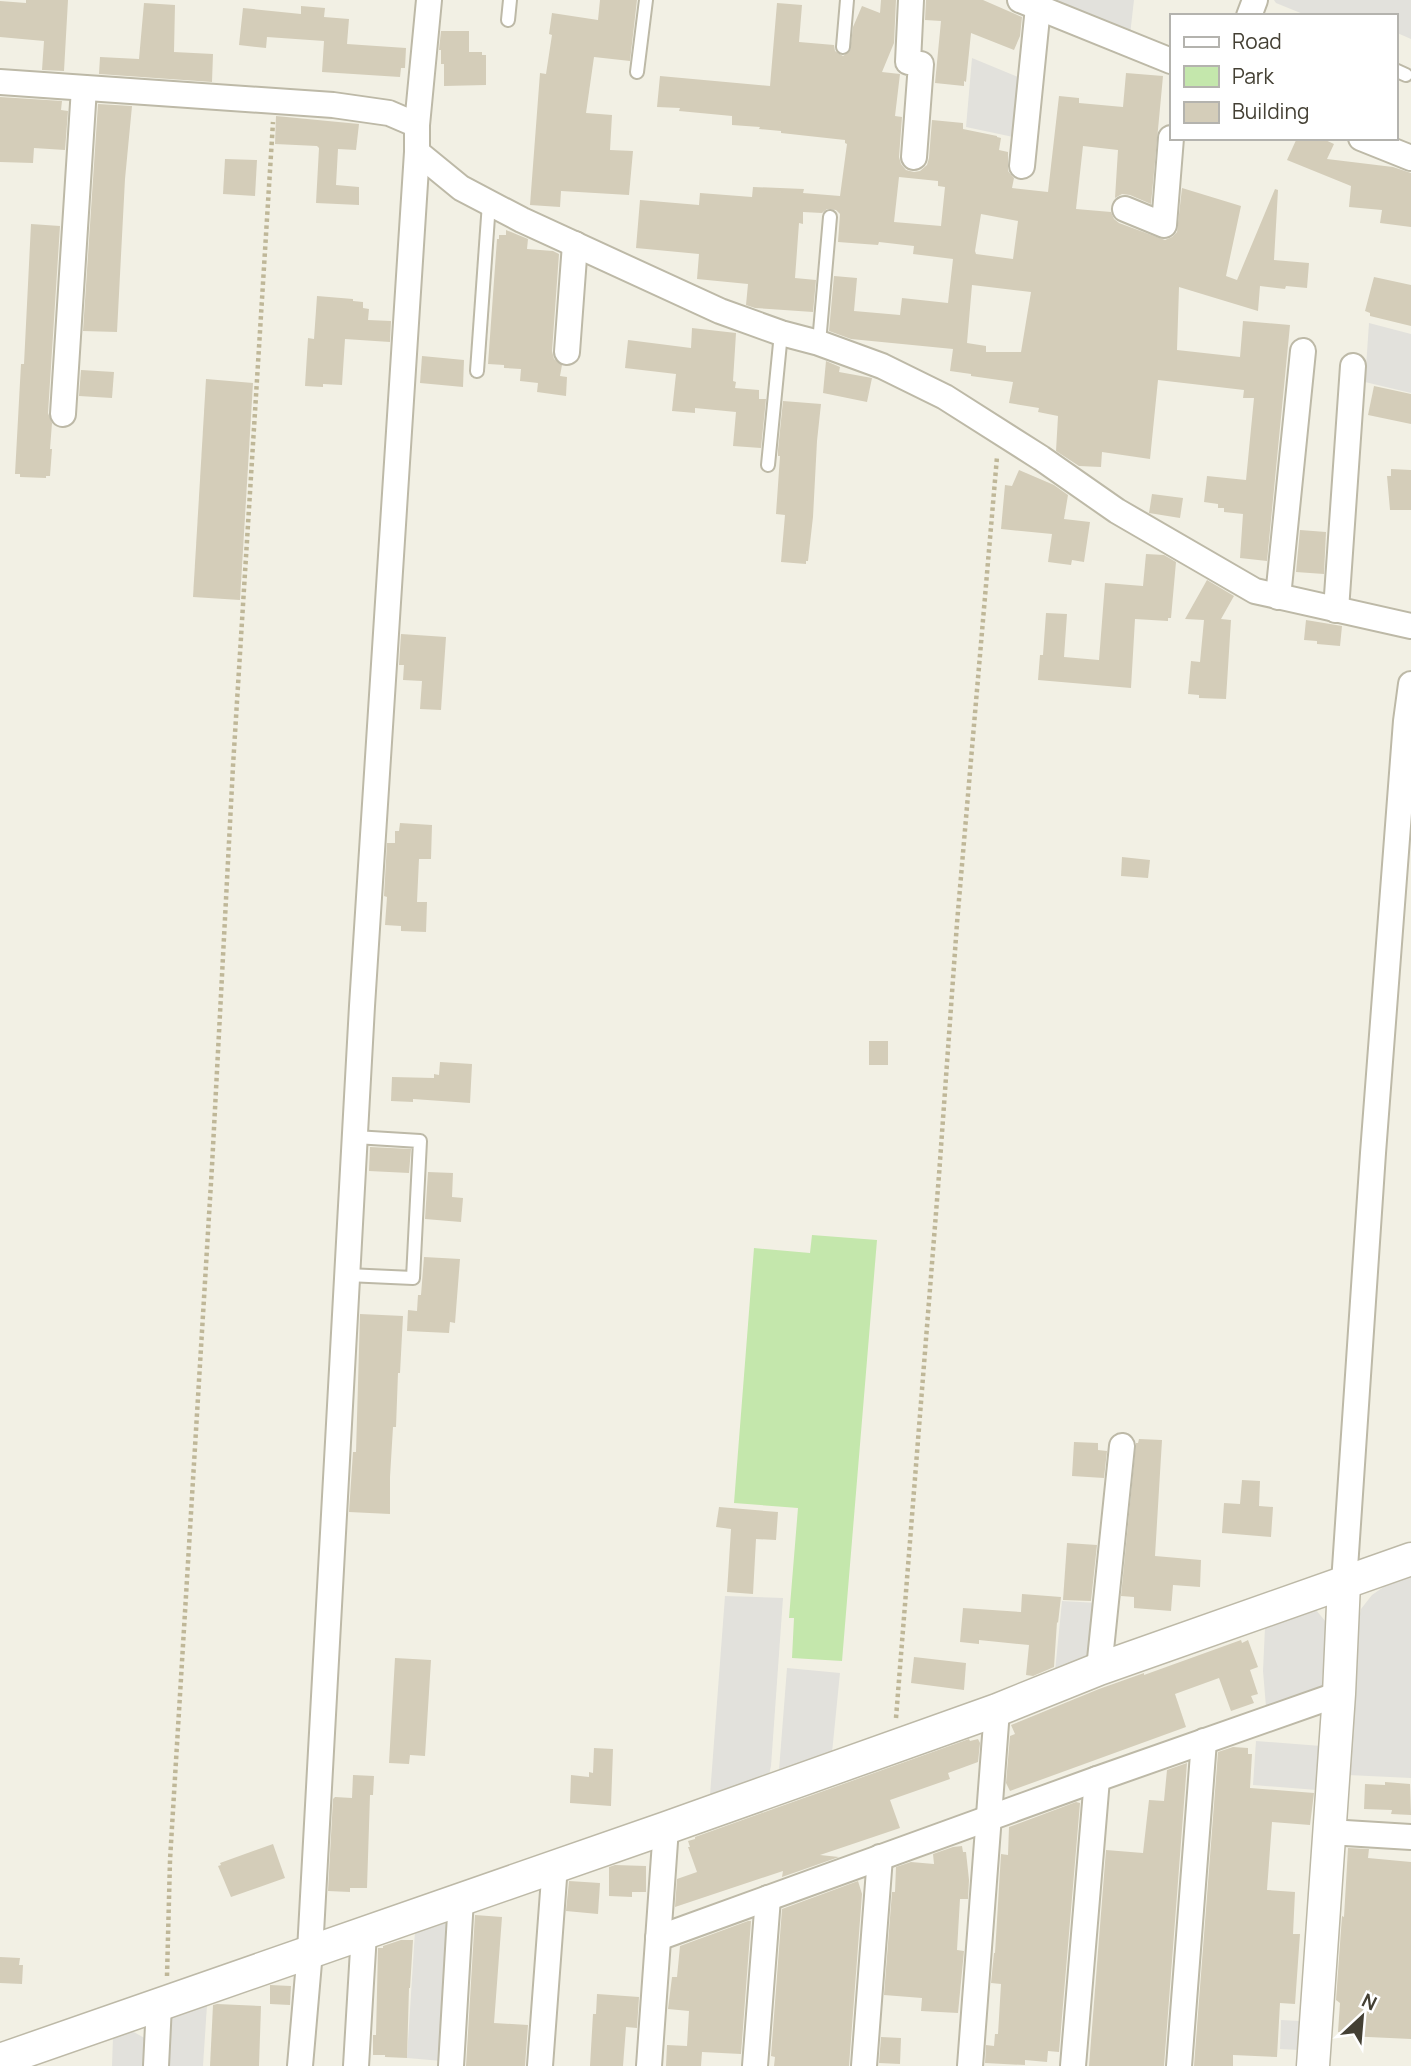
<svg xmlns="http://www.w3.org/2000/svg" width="1411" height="2066" font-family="Manrope,sans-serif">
  <rect width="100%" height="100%" fill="#f2f0e4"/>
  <polygon fill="#c4e7ac" points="812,1235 877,1240 842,1661 792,1658 794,1618 789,1618 798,1508 734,1503 754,1248 810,1253"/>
  <g fill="#e2e1dc">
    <polygon points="1043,0 1134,0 1130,35"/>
    <polygon points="1274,0 1411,0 1411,39 1395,32 1395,16 1308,16 1276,3"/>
    <polygon points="972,58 1023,79 1018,138 966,127"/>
    <polygon points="1369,323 1411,334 1411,393 1365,382"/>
    <polygon points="1411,1576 1411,1778 1348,1775 1358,1624 1361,1609 1372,1595 1385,1586"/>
    <polygon points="725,1596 783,1598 771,1766 769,1775 710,1795"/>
    <polygon points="1062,1601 1098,1603 1093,1655 1055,1671"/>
    <polygon points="1316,1610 1326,1622 1322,1686 1266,1707 1263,1671 1265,1627"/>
    <polygon points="787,1668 840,1673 832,1753 779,1770"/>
    <polygon points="1256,1741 1321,1746 1317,1790 1253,1785"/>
    <polygon points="444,1921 452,1925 442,2061 407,2058 415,1931"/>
    <polygon points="207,2005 203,2066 164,2066 168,2017"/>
    <polygon points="1281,2020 1300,2021 1300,2050 1280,2049"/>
    <polygon points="132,2031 148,2040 146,2066 112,2066 113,2036"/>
  </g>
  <g fill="#d4cdb9" fill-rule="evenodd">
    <polygon points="26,0 68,0 64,71 42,70 44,41 0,37 0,1 26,3"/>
    <polygon points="600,0 637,0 630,61 594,57 586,113 612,115 610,150 633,151 629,195 561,191 560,207 530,205 540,73 546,74 552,35 549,34 552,13 598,20"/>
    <path d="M881 0H896L894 43 882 72 900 74 895 116 902 117 899 157 901 164 906 170 914 172 920 171 927 165 929 158 932 120 963 123V129L997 136V137L1001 138 999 150 1008 152V171L1014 178 1012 188 1048 192 1059 96 1079 98V103L1123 107 1126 73 1163 76 1151 204 1130 195 1122 194 1115 198 1118 150 1083 146 1076 209 1111 212 1114 219 1119 223 1165 240 1172 237 1177 232 1182 188 1241 206 1226 276 1237 280 1275 189 1278 190 1274 260 1309 263 1307 288 1286 286 1285 289 1260 286 1258 311 1179 287 1177 350 1240 357 1243 321 1290 325 1267 561 1240 558 1243 514 1224 512V508H1218V504L1204 502 1207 476 1246 480 1254 398H1243L1244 390 1158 380 1150 459 1102 452 1101 467 1079 466 1056 451 1058 416 1038 412 1039 408 1009 403 1013 382 971 376V374L950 371 953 349 851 339 829 331 834 276 857 278 854 311 900 315 902 298 948 303 953 259 913 254 914 246 879 242 878 245 838 242 840 214 836 210 827 209 822 213 803 212V224L799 223 795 278 816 280 813 312 755 308 746 305 748 284 697 279 699 254 636 248 640 200 699 205 700 193 752 197 753 187 804 189 803 193 840 196 847 144 845 143V140L781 133V131L759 129 760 127 732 125V116L679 111 680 108 657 107 660 76 770 86 777 3 802 5 799 42 834 45 835 51 843 56 850 51 853 27 862 6 880 13ZM899 177 938 181V186L945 187 941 226 894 222ZM981 214 1018 221 1013 259 976 254 975 251ZM972 285 1031 292 1021 352H986V346L967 343Z"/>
    <polygon points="926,0 983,0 1022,17 1020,36 1014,50 971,33 966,82 964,81 964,86 935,83 941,21 925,20"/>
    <polygon points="144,3 175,5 174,52 213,54 212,82 99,74 100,57 139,59"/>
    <polygon points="301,6 325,8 324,17 349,19 347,44 406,48 405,68 401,68 400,77 322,72 324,41 267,37 266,48 239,45 243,8 301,14"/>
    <polygon points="441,31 469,31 469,52 482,52 482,55 486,55 486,85 444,86 444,64 441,64 441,50 439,50"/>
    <polygon points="0,97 62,101 61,110 68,111 65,150 34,148 33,163 0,162"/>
    <polygon points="98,104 132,106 125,179 117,332 83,331"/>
    <polygon points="276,116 359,124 356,150 338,149 336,185 359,187 359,205 316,203 319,148 317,146 275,144"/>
    <polygon points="1297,138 1321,138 1334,144 1327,159 1393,167 1411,173 1411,227 1380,223 1382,210 1349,207 1351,186 1287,160"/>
    <polygon points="225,159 257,160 255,196 223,194"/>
    <polygon points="31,224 60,226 48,413 52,423 50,449 52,449 50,476 46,476 46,478 20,477 20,474 15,474 21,364 24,364"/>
    <polygon points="506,230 528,239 527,249 553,251 559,254 552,351 554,359 562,365 560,376 567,377 566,396 537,392 538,383 520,381 521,369 504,368 504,365 488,364 497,239 499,239 499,235 506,235"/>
    <polygon points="1374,277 1411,285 1411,326 1370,316 1370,313 1365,311"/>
    <polygon points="317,296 353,299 353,301 363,302 363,308 369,309 368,320 391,321 390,342 345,339 342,385 323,384 323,387 305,386 308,338 314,339"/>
    <polygon points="692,328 736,333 733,381 736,382 735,388 759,390 759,399 766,399 761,448 733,446 736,412 695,408 695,413 672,411 676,374 625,368 628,340 691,348"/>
    <polygon points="422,356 464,360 463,387 420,383"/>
    <polygon points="826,361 840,367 839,372 872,378 867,402 823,393"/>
    <polygon points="81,370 114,372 112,398 79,396"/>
    <polygon points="206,379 253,383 240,600 193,597"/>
    <polygon points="1374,386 1411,394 1411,424 1368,415"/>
    <polygon points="783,401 821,404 817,441 813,517 808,561 806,561 806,564 781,562 785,515 776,514 780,456 778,456 778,450"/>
    <polygon points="1391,469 1411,470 1411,510 1390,510 1387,476 1391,476"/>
    <polygon points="1019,470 1054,485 1068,495 1064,519 1090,522 1084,562 1072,560 1071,565 1048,562 1052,534 1001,529 1005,485 1012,486"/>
    <polygon points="1152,494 1183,498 1180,518 1149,513"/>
    <polygon points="1300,530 1326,532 1324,574 1296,572"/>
    <polygon points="1146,554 1164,555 1176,562 1171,618 1168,618 1168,621 1135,619 1131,688 1038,680 1040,655 1043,655 1046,613 1067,614 1064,657 1099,660 1105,583 1143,586"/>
    <polygon points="1207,580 1234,596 1221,619 1231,620 1226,699 1199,698 1199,695 1188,694 1191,661 1200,662 1204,620 1185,619"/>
    <polygon points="1306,620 1342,626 1340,646 1317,644 1317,641 1304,640"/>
    <polygon points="401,634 446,637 441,710 420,709 422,681 403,680 404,665 399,665"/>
    <polygon points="400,823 432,825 431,859 419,859 417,902 427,902 426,932 401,931 401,926 385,925 387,897 384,896 387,843 395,843 395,831 399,831"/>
    <polygon points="1122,857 1150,860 1148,878 1121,876"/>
    <rect x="869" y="1041" width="19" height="24"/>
    <polygon points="440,1062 472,1064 470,1103 413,1099 413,1102 391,1101 392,1077 434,1078 434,1074 439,1075"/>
    <polygon points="370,1147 411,1149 409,1173 369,1171"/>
    <polygon points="428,1172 453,1173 452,1197 463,1198 461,1222 425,1219"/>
    <polygon points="424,1257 460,1259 455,1323 450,1322 449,1333 407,1331 408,1310 417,1311 418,1295 421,1295"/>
    <polygon points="360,1314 403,1316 400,1373 398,1373 396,1427 393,1427 390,1477 390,1514 349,1512 353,1452 356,1452"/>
    <polygon points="1139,1439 1162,1440 1155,1556 1201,1560 1200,1587 1173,1585 1171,1611 1134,1608 1134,1597 1121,1596 1136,1443 1138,1443"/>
    <polygon points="1074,1442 1098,1443 1098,1450 1107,1451 1104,1478 1072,1476"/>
    <polygon points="1242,1480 1260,1481 1259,1506 1273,1507 1271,1537 1222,1533 1224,1503 1240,1504"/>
    <polygon points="719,1507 778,1512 776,1540 756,1539 753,1594 727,1592 731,1529 716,1527"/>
    <polygon points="1067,1543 1097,1545 1091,1601 1063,1600"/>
    <polygon points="1022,1594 1061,1597 1058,1623 1057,1622 1054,1667 1033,1676 1026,1675 1029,1645 979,1640 979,1644 960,1642 963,1608 1021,1612"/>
    <polygon points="1241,1640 1242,1643 1248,1640 1258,1667 1250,1670 1258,1694 1251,1696 1254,1703 1231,1711 1219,1678 1175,1694 1186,1727 1010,1791 1006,1783 1010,1736 1015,1734 1011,1725 1099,1689 1144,1673 1144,1675"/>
    <polygon points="914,1657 966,1663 964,1690 911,1683"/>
    <polygon points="395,1658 431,1660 425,1756 410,1755 409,1764 389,1763"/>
    <polygon points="969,1739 970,1741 978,1739 980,1743 978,1762 948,1773 950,1779 890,1800 900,1828 820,1855 839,1857 782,1877 783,1871 675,1907 677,1879 697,1872 688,1847 690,1847 688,1841 695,1839 695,1837"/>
    <polygon points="1233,1747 1248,1748 1248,1754 1252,1754 1250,1788 1314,1793 1310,1825 1272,1822 1267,1890 1295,1892 1293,1934 1300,1934 1295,2004 1280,2003 1277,2057 1233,2055 1233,2066 1194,2066 1218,1752"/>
    <polygon points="594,1748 613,1749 611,1806 570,1803 571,1775 589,1777 589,1772 593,1773"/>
    <polygon points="1187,1763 1164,2066 1089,2066 1106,1850 1143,1853 1149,1800 1164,1801 1167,1770"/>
    <polygon points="353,1775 374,1776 373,1795 370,1795 367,1888 350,1888 350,1892 328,1891 333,1799 335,1797 352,1798"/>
    <polygon points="1385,1782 1410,1784 1411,1815 1391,1814 1392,1810 1364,1809 1365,1784 1385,1785"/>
    <polygon points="1076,1802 1080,1803 1059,2052 1048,2051 1047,2062 1025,2060 1025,2065 985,2063 986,2045 994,2046 995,2034 998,2034 1001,1984 991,1983 994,1953 995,1953 1001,1854 1008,1855 1009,1827"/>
    <polygon points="273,1844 285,1878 231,1897 218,1866 221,1865 220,1863"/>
    <polygon points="962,1846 963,1852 966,1852 969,1880 968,1899 960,1899 957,1950 964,1951 958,2013 921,2011 922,1998 884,1995 892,1892 895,1892 896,1867 911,1862 934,1864 933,1854 953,1847"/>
    <polygon points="1348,1848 1369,1849 1368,1858 1411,1862 1411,2039 1347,2036 1347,2033 1338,2032 1340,2003 1336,2000 1342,1916 1344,1917"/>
    <polygon points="615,1865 646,1866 646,1892 632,1892 632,1897 609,1896 609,1867"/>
    <polygon points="569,1881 600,1883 598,1914 566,1911"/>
    <polygon points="858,1881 862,1894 849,2066 774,2066 775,2057 771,2056 782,1909"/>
    <polygon points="475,1915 502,1917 494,2023 528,2025 525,2066 466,2066"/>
    <polygon points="748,1921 751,1921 741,2054 702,2052 701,2066 666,2066 667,2045 687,2046 689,2011 668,2009 672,1977 677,1977 680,1946"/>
    <polygon points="401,1940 413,1940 410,1988 409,1988 407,2058 385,2057 385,2055 373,2055 373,2035 376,2035 378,1948 383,1948 383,1946"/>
    <polygon points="0,1957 20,1958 19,1965 23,1965 22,1984 0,1983"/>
    <polygon points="270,1985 291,1986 290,2005 270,2004"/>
    <polygon points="597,1994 639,1997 637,2028 626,2027 623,2066 590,2066 593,2014 596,2014"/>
    <polygon points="217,2004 261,2006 259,2066 210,2066 213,2005"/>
    <polygon points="881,2037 901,2038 900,2064 879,2063"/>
  </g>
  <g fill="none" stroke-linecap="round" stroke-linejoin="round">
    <g stroke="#bdb9a7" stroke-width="16">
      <g id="service">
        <polyline points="508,20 510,0"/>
        <polyline points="843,47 847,0"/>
        <polyline points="1395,70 1406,75"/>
        <polyline points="637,72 646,0"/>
        <polyline points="819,343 830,217"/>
        <polyline points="477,371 489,203"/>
        <polyline points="768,465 781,333"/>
        <polyline points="347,1275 413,1278 420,1141 355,1137"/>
      </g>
    </g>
    <g stroke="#bdb9a7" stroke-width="28">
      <g id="minor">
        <polyline points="911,0 908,62 921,64 914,157"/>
        <polyline points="1020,0 1171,61"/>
        <polyline points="1249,16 1255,0"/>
        <polyline points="0,82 333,105 389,113 417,125"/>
        <polyline points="1361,138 1411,158"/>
        <polyline points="417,152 461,188 522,220 720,311 781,333 819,343 882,366 945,397 1041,458 1117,511 1255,591 1411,626"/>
        <polyline points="1022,166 1038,7"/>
        <polyline points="1125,209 1164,225 1171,138"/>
        <polyline points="567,352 575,244"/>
        <polyline points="63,414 84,88"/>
        <polyline points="1278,597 1303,351"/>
        <polyline points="1336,610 1353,366"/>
        <polyline points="1344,1583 1373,1153 1406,721 1411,684"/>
        <polyline points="1099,1669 1122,1446"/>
        <polyline points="1329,1832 1411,1837"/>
        <polyline points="658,1938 1097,1779 1339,1694"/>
        <polyline points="156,2066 159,2005"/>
        <polyline points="300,2066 310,1951 362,1006 417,152 417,125 429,0"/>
        <polyline points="356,2066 364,1933"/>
        <polyline points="451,2066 461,1899"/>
        <polyline points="540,2066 555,1865"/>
        <polyline points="649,2066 666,1828"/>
        <polyline points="755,2066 768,1898"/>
        <polyline points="864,2066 880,1857"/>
        <polyline points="970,2066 997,1710"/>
        <polyline points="1073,2066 1097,1779"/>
        <polyline points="1179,2066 1204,1741"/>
      </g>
    </g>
    <g stroke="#bdb9a7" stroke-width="35">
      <g id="tertiary">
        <polyline points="0,2060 666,1828 997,1710 1099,1669 1411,1559"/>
        <polyline points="1313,2066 1339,1694 1344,1583"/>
      </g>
    </g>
    <g stroke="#bfb798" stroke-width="4.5" stroke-dasharray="3.5 3.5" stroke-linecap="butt">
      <polyline points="896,1718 939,1175 957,923 997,457"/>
      <polyline points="167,1976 170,1860 212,1166 233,766 273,122"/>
    </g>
    <use href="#service" stroke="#fff" stroke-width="12"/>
    <use href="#minor" stroke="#fff" stroke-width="24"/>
    <use href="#tertiary" stroke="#fff" stroke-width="32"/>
  </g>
  <rect x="1170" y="14" width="228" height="126" fill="#ffffff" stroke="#b4b3ae" stroke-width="2"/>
  <rect x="1184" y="37" width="35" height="10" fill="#ffffff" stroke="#b4b3ae" stroke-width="2"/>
  <text x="1232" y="49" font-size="21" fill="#444034">Road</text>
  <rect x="1184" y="66" width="35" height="21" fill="#c4e7ac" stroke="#b4b3ae" stroke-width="2"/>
  <text x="1232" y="84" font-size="21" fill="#444034">Park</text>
  <rect x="1184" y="102" width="35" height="21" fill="#d4cdb9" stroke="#b4b3ae" stroke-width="2"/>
  <text x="1232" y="119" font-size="21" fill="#444034">Building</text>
  <g transform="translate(1362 2017) rotate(26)" stroke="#ffffff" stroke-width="5" paint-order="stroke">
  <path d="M0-5L12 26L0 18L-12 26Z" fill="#444034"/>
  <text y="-10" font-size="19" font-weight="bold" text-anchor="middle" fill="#444034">N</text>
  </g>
</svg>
